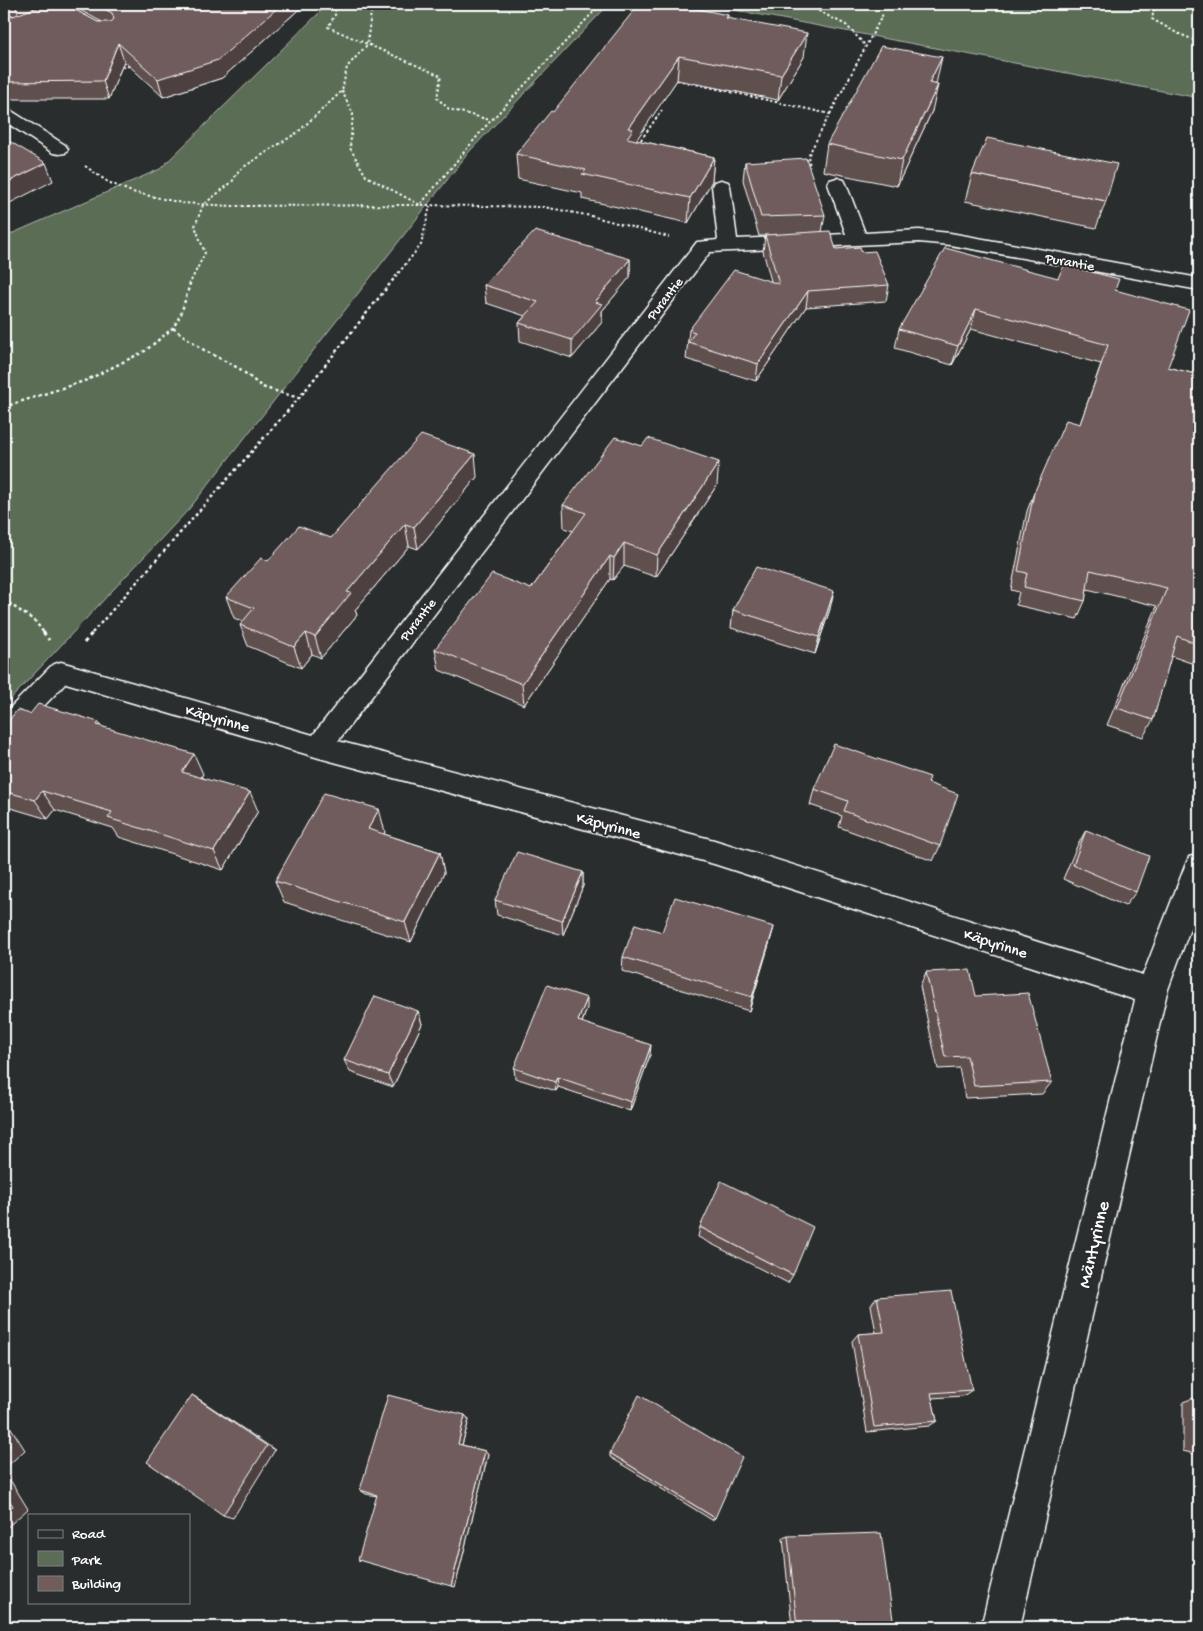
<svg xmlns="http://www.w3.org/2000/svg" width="1203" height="1631" font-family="'Gochi Hand',sans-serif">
  <rect width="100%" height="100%" fill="#2a2d2e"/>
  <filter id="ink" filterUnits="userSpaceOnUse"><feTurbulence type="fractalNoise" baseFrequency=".02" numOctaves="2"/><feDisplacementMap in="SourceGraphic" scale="10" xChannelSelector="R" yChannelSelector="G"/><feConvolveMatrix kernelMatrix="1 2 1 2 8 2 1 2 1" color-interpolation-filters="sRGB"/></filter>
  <g filter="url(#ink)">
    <g fill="#5b6d57" stroke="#adb6ab">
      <polygon points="397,4 609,4 469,152 189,509 4,706 4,237 160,169 322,10"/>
      <polygon points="703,4 1199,4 1199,98"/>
    </g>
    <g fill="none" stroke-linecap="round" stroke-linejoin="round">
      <g stroke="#fff" stroke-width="3">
        <g id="minor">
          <polygon points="61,4 82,4 80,7 19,32 4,25 4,13 20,21"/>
          <polygon points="4,109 10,110 65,145 68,149 65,153 59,154 53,153 4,121"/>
          <polygon points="837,178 844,180 846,184 865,233 919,230 950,233 1199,278 1199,290 950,245 919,242 710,252 338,741 714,840 1143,975 1185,866 1189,857 1199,854 1199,904 1167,992 1020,1627 981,1627 1135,1000 714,864 319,758 66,683 13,738 4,741 4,714 52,665 61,662 313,735 697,242 718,240 712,186 714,182 721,180 728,182 730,186 737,239 846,234 828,184 830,180"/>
        </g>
      </g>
      <g stroke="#fff" stroke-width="2" stroke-dasharray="2.5 2.5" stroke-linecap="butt">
        <polyline points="334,4 336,13 328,27 441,76 437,98 449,109 490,120"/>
        <polyline points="805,4 846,25 866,46"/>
        <polyline points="1155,4 1152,19 1177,33 1199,42"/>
        <polyline points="117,67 133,66"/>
        <polyline points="677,80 830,114 808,156 810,167"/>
        <polyline points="342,91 353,114 350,148 366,176 420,205 485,127 601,4"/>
        <polyline points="830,114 883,14"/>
        <polyline points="638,144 662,110"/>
        <polyline points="85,166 108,182 132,192 182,203 232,206 420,205 544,207 591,216 669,237"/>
        <polyline points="191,281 205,253 195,226 203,205 232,182 239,170 298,132 342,91 347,67 367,45 372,4"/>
        <polyline points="392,281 421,245 430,206"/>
      </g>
      <g stroke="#fff" stroke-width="2.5" stroke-dasharray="3 3" stroke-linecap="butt">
        <polyline points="173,328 204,350 240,369 262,387 299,398"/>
        <polyline points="4,407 87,380 145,351 173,328 181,314 191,280"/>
        <polyline points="4,600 35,621 44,633"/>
        <polyline points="92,633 299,398 393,280"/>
      </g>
      <g stroke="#fff" stroke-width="3" stroke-dasharray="4 4" stroke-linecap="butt">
        <polyline points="43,632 49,640"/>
        <polyline points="84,643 93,632"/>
      </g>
      <use href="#minor" fill="#2a2d2e" fill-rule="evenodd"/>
    </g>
    <g fill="#5f4f4e" stroke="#fff">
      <polygon points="4,4 64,4 98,22 102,22 78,9 77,4 305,4 222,78 163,97 124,61 109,99 4,99 4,12 14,16 4,11"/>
      <polygon points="728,15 728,18 804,57 778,100 677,80 636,140 714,157 712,181 688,223 582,199 582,193 518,179 516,154 553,112"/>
      <polygon points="935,84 932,111 897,186 823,171 827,144"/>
      <polygon points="745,162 825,215 822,232 836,249 862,252 889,285 886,301 806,307 756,381 686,359 689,330 771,281 763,251 765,236 759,236 743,180"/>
      <polygon points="972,174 1106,201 1096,228 965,201"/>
      <polygon points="630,259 630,277 602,311 602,322 572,358 520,341 519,323 525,316 486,303 484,285"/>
      <polygon points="1058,278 1115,290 1168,367 1199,375 1199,649 1191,663 1171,656 1153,720 1143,737 1107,725 1157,606 1087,589 1085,601 1077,619 1016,605 1019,592 1011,590 1027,511 1034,493 1080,424 1101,364 971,329 952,365 895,348 899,329"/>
      <polygon points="477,477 418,549 409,546 355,610 357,615 321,658 312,654 301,668 248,646 240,625 243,622 234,618 226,597 268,561 331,538"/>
      <polygon points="717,485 656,577 624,566 613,580 610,579 524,705 439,670 435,649 531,589 573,531 564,528 563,505"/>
      <polygon points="830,609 815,654 731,628 733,610"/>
      <polygon points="30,714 99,722 101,726 203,774 201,777 258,811 223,870 119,837 113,828 55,810 48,819 4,806 4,727"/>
      <polygon points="928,783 940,846 933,861 839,827 842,816 810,805 814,789"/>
      <polygon points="1086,830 1136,892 1125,906 1063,879 1077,846"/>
      <polygon points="385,832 384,834 440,852 444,873 411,942 284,902 275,881"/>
      <polygon points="583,872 583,886 563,935 497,915 495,900"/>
      <polygon points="774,927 770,941 749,1011 622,971 623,957 662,932"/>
      <polygon points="926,972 976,996 1052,1082 1042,1094 965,1098 959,1068 938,1069 920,986"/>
      <polygon points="587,1008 582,1023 650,1055 630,1111 558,1087 556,1091 515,1078 514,1068"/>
      <polygon points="418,1011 422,1024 393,1087 350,1072 344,1060"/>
      <polygon points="700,1227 793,1275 788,1283 698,1237"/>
      <polygon points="877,1297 972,1390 963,1396 932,1398 937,1421 929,1426 867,1432 852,1341 858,1334 876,1333 871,1305"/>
      <polygon points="1199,1396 1199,1455 1183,1451 1183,1402"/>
      <polygon points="465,1415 469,1420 462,1445 485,1451 488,1455 455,1587 377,1496 366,1494 360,1490"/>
      <polygon points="610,1453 715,1518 712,1520 610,1457"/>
      <polygon points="788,1536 894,1627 792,1627 783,1538"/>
    </g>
    <g fill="#4e4040" stroke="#fff">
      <polygon points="15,4 57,4 20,19"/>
      <polygon points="282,4 305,4 222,78 163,97 158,79"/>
      <polygon points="807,33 804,57 778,100 781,75"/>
      <polygon points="118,43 124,61 109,99 103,81"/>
      <polygon points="679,56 677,80 633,145 627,138 628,128"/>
      <polygon points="942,57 936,84 923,109 929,83"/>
      <polygon points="938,85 932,111 897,186 902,160"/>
      <polygon points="714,157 712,181 688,223 690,198"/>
      <polygon points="46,163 53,181 6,205 4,200 4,184"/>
      <polygon points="630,259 630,277 602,311 602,322 572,358 572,340 595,302"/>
      <polygon points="808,291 806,307 756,381 758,364"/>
      <polygon points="976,309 971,329 952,365 958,346"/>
      <polygon points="475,454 477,477 418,549 414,527"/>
      <polygon points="719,462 717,485 656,577 657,555"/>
      <polygon points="405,524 409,546 355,610 357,615 321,658 315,637 347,592"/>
      <polygon points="624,543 624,566 613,580 614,558"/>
      <polygon points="610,556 610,579 524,705 522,684"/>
      <polygon points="834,591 830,609 815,654 819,637"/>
      <polygon points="306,633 312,654 301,668 294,647"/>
      <polygon points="194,754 203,774 192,791 182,772"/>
      <polygon points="42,791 55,810 48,819 35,800"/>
      <polygon points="250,792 258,811 223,870 214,851"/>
      <polygon points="379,809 385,832 375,851 368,829"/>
      <polygon points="440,852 444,873 411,942 405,922"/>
      <polygon points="583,872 583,886 563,935 562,921"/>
      <polygon points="774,927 770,941 749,1011 752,997"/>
      <polygon points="587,998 587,1008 579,1031 578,1021"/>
      <polygon points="418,1011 422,1024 393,1087 388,1075"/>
      <polygon points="651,1045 650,1055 630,1111 631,1102"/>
      <polygon points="557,1077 558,1087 556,1091 555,1082"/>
      <polygon points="192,1395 202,1401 275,1450 233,1518 223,1515"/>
      <polygon points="465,1415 469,1420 461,1448 458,1444"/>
      <polygon points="4,1417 25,1450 4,1469"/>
      <polygon points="485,1451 488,1455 455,1587 451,1586"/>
      <polygon points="4,1470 28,1509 4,1530"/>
    </g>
    <g fill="#6f5c5b" stroke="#fff">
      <polygon points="46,4 64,4 98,22 111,22 114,19 112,13 95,4 282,4 218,60 158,79 118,43 103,81 4,82 4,12 13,16"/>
      <polygon points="639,4 672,4 728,15 726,18 807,33 781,75 679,56 628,128 633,129 627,138 714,157 690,198 582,174 586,170 516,154 551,111 553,112"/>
      <polygon points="881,46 942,57 929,83 938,85 902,160 827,144"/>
      <polygon points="4,138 46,163 4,184"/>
      <polygon points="987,138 1117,164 1106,201 972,174"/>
      <polygon points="806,158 825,215 761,217 745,162"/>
      <polygon points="535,231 630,259 595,302 602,304 572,340 519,323 538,302 484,285"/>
      <polygon points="830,231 836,249 860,247 862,252 875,251 889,285 808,291 758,364 688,342 695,332 689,330 734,270 779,284 765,235"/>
      <polygon points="945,248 1058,278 1064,265 1119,279 1115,290 1189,310 1168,367 1199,375 1199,645 1177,636 1153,720 1117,708 1167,588 1090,570 1085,601 1024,587 1027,573 1018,571 1034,493 1066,420 1080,424 1108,345 976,309 958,346 899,329"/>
      <polygon points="421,435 475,454 414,527 405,524 347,592 351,593 315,637 306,633 294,647 240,625 254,608 226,597 261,558 268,561 299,526 331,538"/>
      <polygon points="615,437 642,446 648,438 719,462 657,555 624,543 614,558 610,556 522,684 435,649 492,574 531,589 586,513 563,505"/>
      <polygon points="756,567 834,591 819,637 733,610"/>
      <polygon points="38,704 99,722 97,725 194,754 182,772 250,792 214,851 108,818 112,812 42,791 35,800 4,791 4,727 17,710 30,714"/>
      <polygon points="834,744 930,777 928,783 958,794 940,846 844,811 848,801 814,789"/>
      <polygon points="324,793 379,809 368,829 440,852 405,922 275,881"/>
      <polygon points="1086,830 1149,856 1136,892 1073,865"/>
      <polygon points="517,852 583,872 562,921 495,900"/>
      <polygon points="675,897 774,927 752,997 623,957 635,924 662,932"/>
      <polygon points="970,970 976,996 1028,993 1052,1082 974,1086 967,1056 945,1057 926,972"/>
      <polygon points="547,985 587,998 578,1021 651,1045 631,1102 557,1077 555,1082 514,1068"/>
      <polygon points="375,996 418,1011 388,1075 344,1060"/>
      <polygon points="721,1181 813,1227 793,1275 700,1227"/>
      <polygon points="951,1291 972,1390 931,1393 937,1421 874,1427 858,1334 884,1332 877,1297"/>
      <polygon points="192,1395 267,1446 223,1515 147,1462"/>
      <polygon points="388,1395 465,1415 458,1444 485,1451 451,1586 358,1560 377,1495 360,1490"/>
      <polygon points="639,1395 742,1457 715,1518 610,1453"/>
      <polygon points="4,1436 10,1446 4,1451"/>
      <polygon points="4,1492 13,1506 4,1514"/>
      <polygon points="881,1533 894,1627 797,1627 788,1536"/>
    </g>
  </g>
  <g text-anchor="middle" stroke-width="4" stroke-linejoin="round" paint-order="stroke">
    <g font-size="14" fill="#fff" stroke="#2a2d2e">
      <text transform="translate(1070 261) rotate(10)" y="5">Purantie</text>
      <text transform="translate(664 298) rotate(-52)" y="5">Purantie</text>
      <text transform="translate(417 619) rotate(-52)" y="5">Purantie</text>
    </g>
    <g font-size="16" fill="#fff" stroke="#2a2d2e">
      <text transform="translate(218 717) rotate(16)" y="6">Käpyrinne</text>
      <text transform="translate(609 824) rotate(15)" y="6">Käpyrinne</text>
      <text transform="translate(996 942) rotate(18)" y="6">Käpyrinne</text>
    </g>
    <g font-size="19" fill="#fff" stroke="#2a2d2e">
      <text transform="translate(1092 1244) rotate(-77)" y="7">Mäntyrinne</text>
    </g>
  </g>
  <rect width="1203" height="1631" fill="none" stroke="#2a2d2e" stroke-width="20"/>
  <rect x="10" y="10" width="1183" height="1611" fill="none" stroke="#fff" stroke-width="2" filter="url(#ink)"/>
  <rect x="28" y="1514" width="162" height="90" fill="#2a2d2e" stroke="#7f8182"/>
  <rect x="38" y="1530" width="25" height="8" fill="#2a2d2e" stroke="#7f8182"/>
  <text x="72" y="1538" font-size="15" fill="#ffffff">Road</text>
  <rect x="38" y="1551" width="25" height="15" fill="#5b6d57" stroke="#7f8182"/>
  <text x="72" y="1564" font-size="15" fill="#ffffff">Park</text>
  <rect x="38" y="1576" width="25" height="15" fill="#6f5c5b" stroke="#7f8182"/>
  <text x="72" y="1588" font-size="15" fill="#ffffff">Building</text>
</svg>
